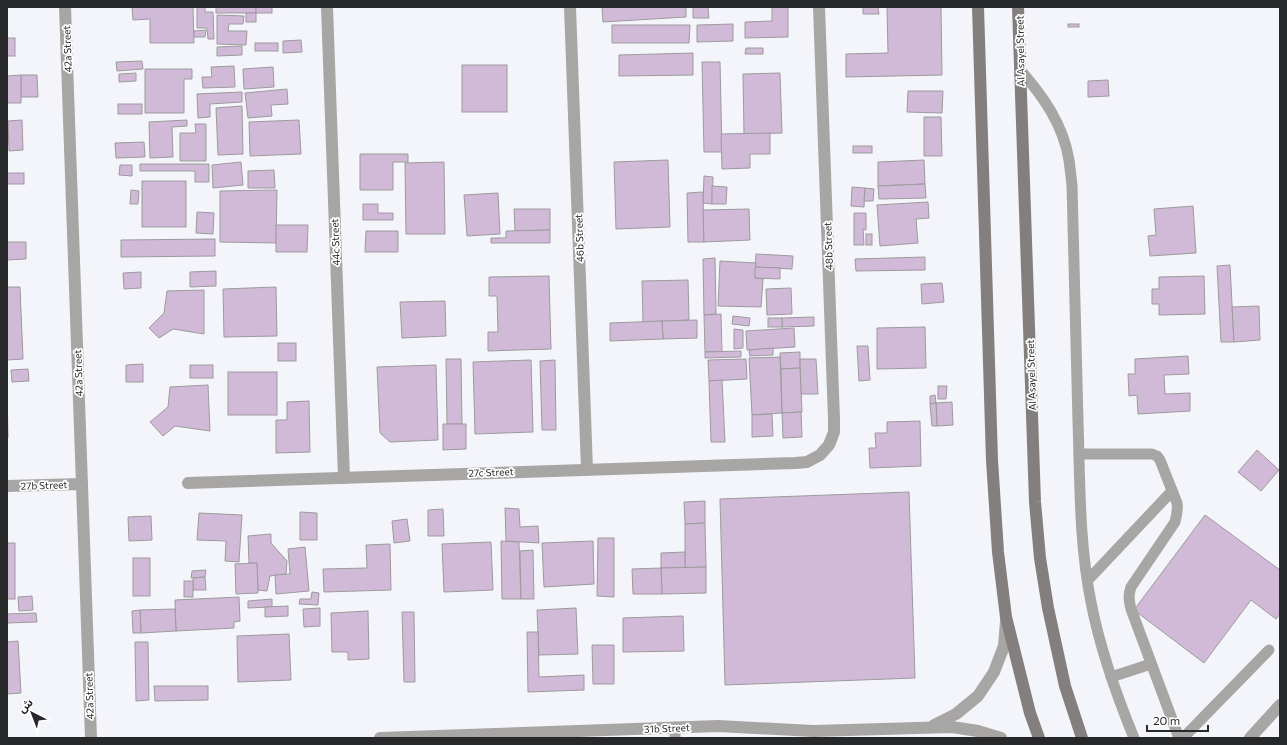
<svg xmlns="http://www.w3.org/2000/svg" width="1287" height="745" font-family="Commissioner,'Noto Sans Arabic',sans-serif">
  <rect width="100%" height="100%" fill="#f4f5fa"/>
  <g fill="#d1bad8" stroke="#9d9a9e">
    <polygon points="132,7 193,7 194,43 150,43 150,19 133,20"/>
    <polygon points="197,7 205,7 205,12 213,12 214,39 208,39 207,28 197,28"/>
    <rect x="216" y="7" width="40" height="6"/>
    <rect x="256" y="7" width="16" height="6"/>
    <polygon points="602,7 686,7 686,17 603,22"/>
    <polygon points="693,7 708,7 709,18 693,18"/>
    <polygon points="772,7 788,7 788,37 745,38 745,22 772,21"/>
    <polygon points="863,7 878,7 879,14 863,14"/>
    <polygon points="887,7 941,7 942,75 846,77 846,54 888,53"/>
    <rect x="246" y="13" width="10" height="9"/>
    <polygon points="217,15 244,16 243,24 229,24 228,31 247,31 246,45 217,44"/>
    <polygon points="733,24 733,41 697,42 697,25"/>
    <rect x="1068" y="24" width="11" height="3"/>
    <polygon points="612,25 690,25 689,43 612,43"/>
    <polygon points="206,30 205,37 194,37 194,31"/>
    <rect x="7" y="38" width="8" height="18"/>
    <polygon points="301,40 302,52 283,53 283,41"/>
    <rect x="255" y="43" width="23" height="8"/>
    <polygon points="242,46 242,55 217,56 217,47"/>
    <polygon points="746,48 763,48 763,54 745,54"/>
    <polygon points="693,53 693,75 619,76 619,55"/>
    <polygon points="142,61 143,69 117,71 116,62"/>
    <polygon points="702,62 720,62 722,152 704,152"/>
    <rect x="462" y="65" width="45" height="47"/>
    <polygon points="234,66 235,87 203,88 202,77 212,77 211,67"/>
    <polygon points="273,67 274,87 244,89 243,69"/>
    <polygon points="145,69 192,69 192,79 184,79 184,113 145,113"/>
    <polygon points="136,73 136,81 119,82 119,74"/>
    <polygon points="780,73 782,133 744,134 743,74"/>
    <polygon points="21,75 37,75 38,97 21,97"/>
    <polygon points="21,75 21,103 7,103 7,76"/>
    <polygon points="1108,80 1109,96 1088,97 1088,81"/>
    <polygon points="287,89 288,104 271,105 272,116 248,118 245,93"/>
    <polygon points="908,91 943,91 942,113 907,112"/>
    <polygon points="242,92 242,102 210,104 210,117 198,118 197,94"/>
    <rect x="118" y="104" width="24" height="10"/>
    <polygon points="242,106 243,154 218,155 216,108"/>
    <polygon points="924,117 941,117 942,156 924,156"/>
    <polygon points="22,120 23,150 9,151 8,121"/>
    <polygon points="187,120 187,126 172,127 173,157 150,158 149,122"/>
    <polygon points="299,120 301,154 250,156 249,122"/>
    <polygon points="195,124 206,124 206,161 180,161 180,133 196,133"/>
    <polygon points="770,133 770,154 750,154 750,168 722,169 721,134"/>
    <polygon points="144,142 145,157 116,158 115,143"/>
    <rect x="853" y="146" width="19" height="7"/>
    <polygon points="360,154 408,154 408,162 393,162 393,190 360,190"/>
    <polygon points="668,160 670,227 616,229 614,162"/>
    <polygon points="924,160 925,184 878,186 878,162"/>
    <polygon points="241,162 243,185 213,188 212,165"/>
    <polygon points="444,162 445,234 406,234 405,163"/>
    <polygon points="140,164 209,164 209,182 195,182 195,171 140,171"/>
    <polygon points="120,165 132,165 132,176 119,175"/>
    <polygon points="274,170 275,188 248,188 248,171"/>
    <rect x="7" y="173" width="17" height="11"/>
    <polygon points="704,176 713,177 712,204 703,203"/>
    <rect x="142" y="181" width="44" height="46"/>
    <polygon points="925,184 926,198 879,199 878,186"/>
    <polygon points="712,186 727,187 726,204 712,204"/>
    <polygon points="852,187 865,188 864,207 851,206"/>
    <polygon points="865,188 874,189 873,201 864,201"/>
    <polygon points="131,190 139,191 138,204 130,204"/>
    <polygon points="277,190 276,243 220,242 220,191"/>
    <polygon points="703,192 704,242 688,242 687,193"/>
    <polygon points="498,193 500,234 467,236 464,195"/>
    <polygon points="928,202 929,218 916,219 918,243 880,246 877,205"/>
    <polygon points="363,204 378,204 378,213 393,213 393,220 363,220"/>
    <polygon points="1193,206 1196,253 1150,256 1148,236 1156,235 1154,209"/>
    <polygon points="514,209 550,209 550,230 515,231"/>
    <polygon points="749,209 750,240 704,242 703,210"/>
    <polygon points="197,212 214,213 213,234 196,233"/>
    <polygon points="854,213 866,213 866,230 863,229 864,245 854,245"/>
    <polygon points="276,225 308,225 307,252 276,252"/>
    <polygon points="550,230 550,243 491,243 491,238 506,238 506,231"/>
    <polygon points="366,231 398,231 398,252 365,252"/>
    <rect x="866" y="234" width="6" height="11"/>
    <polygon points="215,239 215,256 121,257 121,240"/>
    <polygon points="7,242 26,242 26,259 7,260"/>
    <polygon points="756,254 793,256 792,269 755,267"/>
    <polygon points="925,257 925,270 856,271 855,259"/>
    <polygon points="715,258 716,314 704,315 703,259"/>
    <polygon points="720,261 756,263 755,278 763,279 761,307 718,306"/>
    <polygon points="1230,265 1234,342 1221,342 1217,266"/>
    <polygon points="755,267 780,268 780,279 755,278"/>
    <polygon points="216,271 216,286 190,287 190,272"/>
    <polygon points="141,272 141,288 124,289 123,273"/>
    <polygon points="549,276 551,349 488,351 488,332 498,332 497,296 489,296 489,277"/>
    <polygon points="1204,276 1205,314 1159,315 1159,304 1152,304 1152,289 1159,289 1159,277"/>
    <polygon points="688,280 689,320 643,322 642,281"/>
    <polygon points="942,283 944,302 922,304 921,284"/>
    <polygon points="7,287 20,287 23,359 7,360"/>
    <polygon points="276,287 277,336 224,337 223,289"/>
    <polygon points="791,288 792,314 767,315 766,289"/>
    <polygon points="204,290 204,334 173,329 159,338 149,328 164,313 167,291"/>
    <polygon points="445,301 446,336 402,338 400,302"/>
    <polygon points="1259,306 1260,340 1234,342 1232,307"/>
    <polygon points="721,314 722,352 705,352 704,315"/>
    <polygon points="733,316 750,318 749,326 732,324"/>
    <polygon points="814,317 814,326 782,327 782,318"/>
    <rect x="768" y="318" width="14" height="9"/>
    <polygon points="697,320 697,338 663,339 662,321"/>
    <polygon points="662,321 663,339 610,341 610,323"/>
    <polygon points="925,327 926,368 877,369 877,328"/>
    <polygon points="794,328 795,347 747,350 746,331"/>
    <polygon points="734,329 743,330 743,348 734,349"/>
    <rect x="278" y="343" width="18" height="18"/>
    <polygon points="857,346 868,346 870,380 859,381"/>
    <polygon points="773,348 773,355 750,356 749,350"/>
    <polygon points="741,351 741,357 705,358 705,352"/>
    <polygon points="800,352 800,368 781,369 780,353"/>
    <polygon points="1188,356 1189,374 1164,375 1165,394 1190,393 1190,411 1138,414 1137,395 1129,396 1128,374 1135,374 1135,359"/>
    <polygon points="780,357 782,413 752,415 749,358"/>
    <polygon points="446,359 461,359 462,424 447,424"/>
    <polygon points="746,359 747,379 709,381 708,360"/>
    <polygon points="800,359 816,359 818,394 801,394"/>
    <polygon points="531,360 533,432 475,434 473,362"/>
    <polygon points="555,360 556,430 542,430 540,361"/>
    <polygon points="143,364 143,382 126,382 126,365"/>
    <rect x="190" y="365" width="23" height="13"/>
    <polygon points="436,365 438,440 390,442 380,433 377,367"/>
    <polygon points="800,368 802,412 782,413 781,369"/>
    <polygon points="28,369 29,381 12,382 11,370"/>
    <rect x="228" y="372" width="49" height="43"/>
    <polygon points="722,380 725,442 711,442 709,381"/>
    <polygon points="7,384 8,438 7,438"/>
    <polygon points="208,385 210,431 175,426 163,436 150,422 168,407 170,387"/>
    <polygon points="938,386 947,386 946,399 938,399"/>
    <polygon points="935,395 936,403 930,404 930,396"/>
    <polygon points="309,401 310,452 276,453 276,420 287,420 287,402"/>
    <polygon points="952,402 953,425 937,426 936,403"/>
    <polygon points="936,403 937,426 932,426 930,404"/>
    <polygon points="801,412 802,437 783,438 782,413"/>
    <polygon points="772,414 773,436 752,437 752,415"/>
    <polygon points="920,421 921,466 870,468 869,448 876,448 875,433 887,433 887,422"/>
    <polygon points="443,424 466,424 466,449 443,450"/>
    <polygon points="1257,450 1279,470 1261,491 1238,472"/>
    <polygon points="909,492 915,678 725,685 720,499"/>
    <polygon points="705,501 705,523 685,524 684,502"/>
    <polygon points="505,508 519,509 520,527 538,526 539,543 506,541"/>
    <polygon points="443,509 444,536 428,536 428,510"/>
    <polygon points="300,512 317,513 317,540 300,540"/>
    <polygon points="199,513 242,515 239,562 225,561 226,541 197,540"/>
    <polygon points="1205,515 1280,570 1280,614 1276,619 1251,600 1204,663 1134,610"/>
    <polygon points="151,516 152,540 129,541 128,517"/>
    <polygon points="407,519 410,541 394,543 392,521"/>
    <polygon points="705,523 706,567 685,568 685,524"/>
    <polygon points="271,534 271,543 287,561 286,574 270,576 267,591 258,590 257,563 249,563 248,536"/>
    <polygon points="598,538 614,538 614,597 597,596"/>
    <polygon points="501,541 519,542 521,599 502,599"/>
    <polygon points="593,541 594,584 544,587 542,543"/>
    <polygon points="491,542 493,590 444,592 442,544"/>
    <rect x="7" y="543" width="8" height="56"/>
    <polygon points="390,544 391,590 324,592 323,569 367,568 366,545"/>
    <polygon points="305,547 309,591 276,594 275,575 290,574 288,549"/>
    <polygon points="533,550 534,599 521,599 520,551"/>
    <polygon points="685,552 685,568 661,568 661,553"/>
    <rect x="133" y="558" width="17" height="38"/>
    <polygon points="257,563 258,593 236,594 235,564"/>
    <polygon points="706,567 706,593 662,594 661,568"/>
    <polygon points="661,568 662,594 633,594 632,569"/>
    <polygon points="206,570 205,577 191,578 192,571"/>
    <polygon points="205,577 206,590 193,590 193,578"/>
    <rect x="184" y="581" width="9" height="16"/>
    <polygon points="312,592 319,593 318,605 299,604 300,599 311,599"/>
    <polygon points="32,596 33,610 19,611 18,597"/>
    <polygon points="239,597 240,621 234,622 234,628 176,631 175,600"/>
    <polygon points="272,599 272,607 248,608 248,601"/>
    <polygon points="288,606 288,616 265,617 265,607"/>
    <polygon points="320,608 320,626 304,627 303,609"/>
    <polygon points="576,608 578,654 539,655 537,610"/>
    <polygon points="175,609 176,631 141,633 140,610"/>
    <polygon points="140,610 141,633 133,633 132,611"/>
    <polygon points="368,611 369,659 348,660 348,652 332,652 331,613"/>
    <polygon points="402,612 414,612 415,682 404,682"/>
    <polygon points="36,613 37,622 7,623 7,614"/>
    <polygon points="683,616 684,651 623,652 623,618"/>
    <polygon points="527,632 538,632 539,677 584,675 584,690 528,692"/>
    <polygon points="289,634 291,680 238,682 237,636"/>
    <polygon points="18,641 21,693 7,694 7,642"/>
    <polygon points="135,642 148,642 149,700 136,701"/>
    <polygon points="592,645 614,645 614,684 593,684"/>
    <polygon points="154,686 208,686 208,700 155,701"/>
  </g>
  <g fill="none" stroke-linecap="round" stroke-linejoin="round">
    <g stroke="#a8a6a5" stroke-width="11">
      <path d="M1020 70C1043 96 1063 124 1069 160 1070 168 1071 177 1072 185 1074 264 1076 342 1078 421 1080 481 1079 543 1091 602 1100 649 1116 694 1134 738"/>
      <path d="M1079 454H1152L1157 456 1160 460 1177 503C1178 510 1177 515 1175 522L1131 587C1128 595 1129 601 1131 609L1179 738"/>
      <polyline points="1088,580 1172,491"/>
      <polyline points="1111,677 1151,664"/>
      <polyline points="675,727 675,738"/>
      <polyline points="1183,738 1269,650"/>
    </g>
    <g stroke="#a8a6a5" stroke-width="12">
      <polyline points="65,7 91,738"/>
      <polyline points="327,7 344,478"/>
      <polyline points="570,7 587,469"/>
      <polyline points="188,483 795,463 807,462 820,455 829,445 834,432 834,419 819,7"/>
      <polyline points="7,486 82,484"/>
      <polyline points="934,725 956,714 978,696 994,672 1004,646 1006,621"/>
      <polyline points="380,738 718,726 813,731 952,727 978,731 1001,738"/>
      <polyline points="1250,738 1280,705"/>
    </g>
    <g stroke="#837f7e" stroke-width="12">
      <polyline points="978,7 992,460 998,552 1006,617 1030,713 1039,738"/>
      <polyline points="1018,7 1035,502 1040,558 1048,608 1065,686 1082,738"/>
    </g>
  </g>
  <g text-anchor="middle" stroke-width="3.5" stroke-linejoin="round" paint-order="stroke">
    <g font-size="10" fill="#27282a" stroke="#fff">
      <text transform="translate(67 49) rotate(-92)" y="4">42a Street</text>
      <text transform="translate(1020 51) rotate(-91)" y="4">Al Asayel Street</text>
      <text transform="translate(579 238) rotate(-92)" y="4">46b Street</text>
      <text transform="translate(335 242) rotate(-92)" y="4">44c Street</text>
      <text transform="translate(828 246) rotate(-92)" y="4">48b Street</text>
      <text transform="translate(78 373) rotate(-92)" y="4">42a Street</text>
      <text transform="translate(1031 375) rotate(-92)" y="4">Al Asayel Street</text>
      <text transform="translate(491 472) rotate(-2)" y="4">27c Street</text>
      <text transform="translate(44 485) rotate(-2)" y="4">27b Street</text>
      <text transform="translate(89 696) rotate(-92)" y="4">42a Street</text>
      <text transform="translate(667 728) rotate(-2)" y="4">31b Street</text>
    </g>
  </g>
  <rect width="1287" height="745" fill="none" stroke="#27282a" stroke-width="16"/>
  <g transform="translate(32 713) rotate(318)" stroke="#ffffff" stroke-width="3" paint-order="stroke">
  <path d="M0-3L7 15L0 10L-7 15Z" fill="#27282a"/>
  <text y="-6" font-size="11" font-weight="bold" text-anchor="middle" fill="#27282a">ش</text>
  </g>
  <path d="M1147 725v6h61v-6" fill="none" stroke="#27282a" stroke-width="2"/>
  <text x="1153" y="725" font-size="12" fill="#27282a" stroke="#ffffff" stroke-width="3" paint-order="stroke">20 m</text>
</svg>
